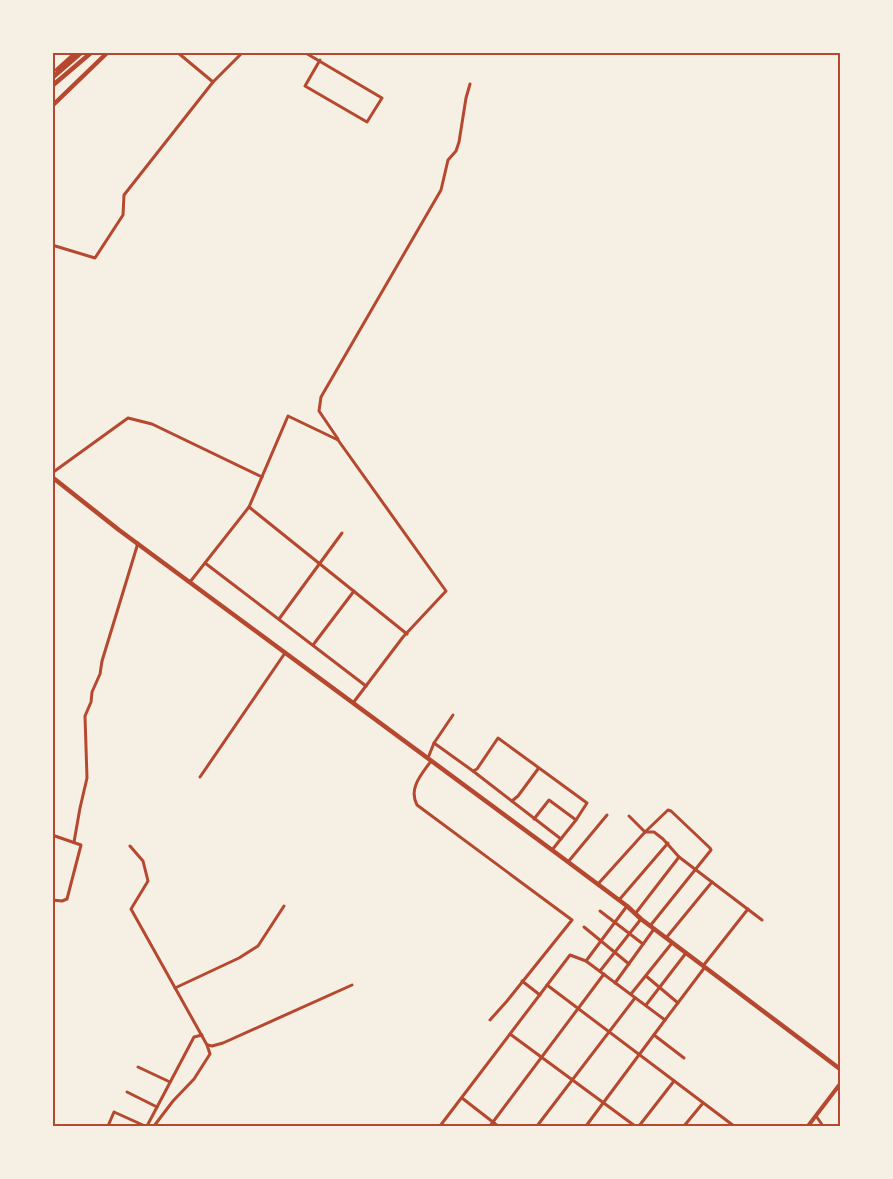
<svg xmlns="http://www.w3.org/2000/svg" width="893" height="1179" font-family="'Archivo Narrow',sans-serif">
  <rect width="100%" height="100%" fill="#f6efe4"/>
  <g fill="none" stroke-linecap="round" stroke-linejoin="round">
    <g stroke="#b5482f" stroke-width="3">
      <polyline points="177,52 213,82"/>
      <polyline points="304,52 382,98 367,122 305,86 320,60"/>
      <polyline points="52,74 53,74"/>
      <polyline points="52,245 95,258 123,215 124,195 213,82 243,52"/>
      <polyline points="338,439 319,411 321,397 441,190 448,160 456,151 459,142 466,98 470,84"/>
      <polyline points="52,473 128,418 152,424 262,477"/>
      <polyline points="249,507 407,634"/>
      <polyline points="205,563 366,686"/>
      <polyline points="190,582 249,507 288,416 338,440 446,591 403,637 353,703"/>
      <polyline points="279,619 342,533"/>
      <polyline points="313,645 354,591"/>
      <polyline points="434,743 473,771 561,839"/>
      <polyline points="428,758 434,743 453,715"/>
      <path d="M431 761C422 774 408 788 417 805L572 920 507 1001 490 1020"/>
      <polyline points="473,771 477,769 498,738 587,803 576,820 552,850"/>
      <polyline points="200,777 285,653"/>
      <polyline points="512,801 518,796 538,769"/>
      <polyline points="629,816 645,832 668,810 671,811 710,848 711,850 650,926"/>
      <polyline points="534,819 549,800 576,820"/>
      <polyline points="52,835 81,845 67,899 62,901 52,900"/>
      <polyline points="74,842 80,808 87,778 85,716 91,702 92,692 100,674 102,661 138,543"/>
      <polyline points="130,846 143,861 148,881 131,909 207,1045 210,1054 194,1079 173,1101 154,1126"/>
      <polyline points="568,862 607,815"/>
      <polyline points="598,884 645,832 654,832 663,839 679,857 762,920"/>
      <polyline points="619,900 668,843"/>
      <polyline points="627,906 586,961 665,1020 705,967"/>
      <polyline points="600,911 643,944"/>
      <polyline points="635,914 679,857"/>
      <polyline points="584,927 629,964"/>
      <polyline points="666,938 712,882"/>
      <polyline points="703,966 748,909"/>
      <polyline points="600,971 641,919"/>
      <polyline points="646,976 678,1003"/>
      <polyline points="522,981 540,995"/>
      <polyline points="615,983 654,929"/>
      <polyline points="547,985 734,1126"/>
      <polyline points="175,988 239,958 258,946 284,906"/>
      <polyline points="631,994 672,943"/>
      <polyline points="646,1005 686,953"/>
      <polyline points="510,1034 635,1126"/>
      <polyline points="654,1035 684,1058"/>
      <polyline points="208,1045 212,1046 223,1043 352,985"/>
      <polyline points="138,1067 170,1082"/>
      <polyline points="127,1092 157,1107"/>
      <polyline points="462,1098 498,1126"/>
      <polyline points="816,1116 823,1126"/>
      <polyline points="108,1126 114,1112 145,1126"/>
      <polyline points="147,1126 194,1037 202,1035"/>
      <polyline points="440,1126 570,955 586,961"/>
      <polyline points="490,1126 604,974"/>
      <polyline points="537,1126 635,998"/>
      <polyline points="586,1126 665,1020"/>
      <polyline points="639,1126 674,1081"/>
      <polyline points="684,1126 703,1103"/>
    </g>
    <polyline stroke="#b5482f" stroke-width="4" points="808,1126 840,1084"/>
    <polyline stroke="#b5482f" stroke-width="4.5" points="52,477 119,530 552,850 627,906 641,919 840,1069"/>
    <g stroke="#b5482f" stroke-width="4.5">
      <polyline points="57,70 77,52"/>
      <polyline points="52,78 82,52"/>
      <polyline points="52,86 92,52"/>
      <polyline points="52,106 108,52"/>
    </g>
  </g>
  <rect width="893" height="1179" fill="none" stroke="#f6efe4" stroke-width="108"/>
  <rect x="54" y="54" width="785" height="1071" fill="none" stroke="#b5482f" stroke-width="2"/>
</svg>
